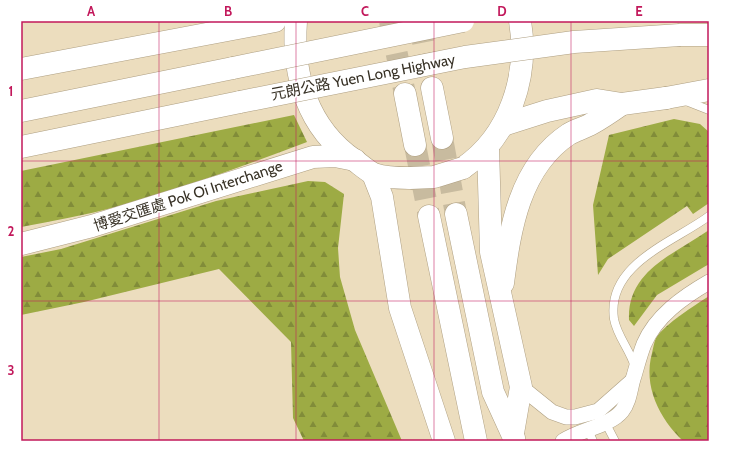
<svg xmlns="http://www.w3.org/2000/svg" width="730" height="462" font-family="Cabin,'Noto Sans TC',sans-serif">
  <defs>
    <pattern id="forest-firs" width="22" height="20" patternUnits="userSpaceOnUse"><rect width="22" height="20" fill="#9dab44"/><path d="M5 1l3.5 6h-7zM16 11l3.5 6h-7z" fill="#818c39"/></pattern>
  </defs>
  <rect width="100%" height="100%" fill="#ecddbe"/>
  <g fill="url(#forest-firs)">
    <path d="M294 115 307 142C244 166 181 189 116 207 85 215 53 221 21 227V171Z"/>
    <polygon points="674,119 700,124 709,132 709,203 693,214 687,206 608,259 598,275 593,205 609,135"/>
    <polygon points="308,181 325,182 344,194 338,248 340,277 355,330 402,441 304,441 293,418 291,342 219,269 84,302 21,315 21,257 61,249 216,201"/>
    <path d="M709 230V264L657 295 634 326 629 320C627 270 675 254 709 230Z"/>
    <path d="M709 296V441H683C659 418 643 386 652 353 653 349 654 342 656 338 666 323 694 306 709 296Z"/>
  </g>
  <g fill="none" stroke-linecap="round" stroke-linejoin="round">
    <g stroke="#c8bb9f" stroke-width="22" stroke-dasharray="22 11" stroke-linecap="butt">
      <polyline points="390,21 405,94"/>
      <polyline points="419,21 432,88"/>
      <polyline points="442,138 456,214"/>
      <polyline points="415,145 429,216"/>
    </g>
    <g stroke="#ae9f82" stroke-width="9">
      <g id="lane">
        <polyline points="686,101 709,110"/>
        <path d="M635 367C630 350 617 336 614 319 606 264 674 242 709 216"/>
        <polyline points="604,420 615,441"/>
        <polyline points="587,428 593,441"/>
      </g>
    </g>
    <g stroke="#ae9f82" stroke-width="16">
      <g id="street">
        <polyline points="521,387 552,412 566,417 575,417 598,411 632,381"/>
        <path d="M563 441C579 430 610 426 622 411 630 401 630 387 634 376 637 366 640 354 644 344 656 316 683 297 709 282"/>
      </g>
    </g>
    <g stroke="#ae9f82" stroke-width="23">
      <g id="primary">
        <path d="M296 21C292 76 308 128 354 160 360 164 367 171 374 174 385 178 399 178 410 178"/>
        <polyline points="432,88 442,138"/>
        <polyline points="405,94 415,145"/>
        <polyline points="503,125 547,111 597,100 622,104 666,98"/>
        <polyline points="488,147 491,252 521,387 513,433"/>
        <path d="M463 168C510 136 529 76 520 21"/>
        <polyline points="373,174 382,197 400,308 444,441"/>
        <polyline points="456,214 493,392 514,438"/>
        <polyline points="429,216 476,441"/>
        <polyline points="21,244 92,226 313,157 335,156 355,160"/>
        <path d="M503 283C510 229 519 167 569 134 576 130 584 128 591 124 602 118 612 111 622 104"/>
      </g>
    </g>
    <g stroke="#ae9f82" stroke-width="23">
      <g id="highway">
        <polyline points="680,35 709,35"/>
        <polyline points="21,69 275,21"/>
        <polyline points="666,98 709,90"/>
        <polyline points="21,111 233,68"/>
        <polyline points="21,147 240,102"/>
      </g>
    </g>
    <use href="#lane" stroke="#fff" stroke-width="8"/>
    <use href="#street" stroke="#fff" stroke-width="15"/>
    <use href="#primary" stroke="#fff" stroke-width="22"/>
    <use href="#highway" stroke="#fff" stroke-width="22"/>
    <g stroke="#ae9f82" stroke-width="23" stroke-linecap="butt">
      <polyline id="primary-bridge" points="410,178 434,177 463,168"/>
    </g>
    <g stroke="#ae9f82" stroke-width="23" stroke-linecap="butt">
      <g id="highway-bridge">
        <polyline points="233,68 463,21"/>
        <polyline points="240,102 465,57 574,42 680,35"/>
      </g>
    </g>
    <use href="#primary-bridge" stroke="#fff" stroke-width="22"/>
    <use href="#highway-bridge" stroke="#fff" stroke-width="22"/>
  </g>
  <path fill="none" stroke="#c2185b" stroke-width="1" stroke-opacity="0.55" d="M159 21V441M296 21V441M434 21V441M571 21V441M21 161H709M21 301H709"/>
  <g text-anchor="middle" stroke-width="3" stroke-linejoin="round" paint-order="stroke">
    <g font-size="15" fill="#373125" stroke="#fff">
      <text transform="translate(363 77) rotate(-11)" y="5">元朗公路 Yuen Long Highway</text>
      <text transform="translate(188 196) rotate(-18)" y="5">博愛交匯處 Pok Oi Interchange</text>
    </g>
  </g>
  <rect width="730" height="462" fill="none" stroke="#ffffff" stroke-width="44"/>
  <rect x="22" y="22" width="686" height="418" fill="none" stroke="#c2185b" stroke-width="1.5"/>
  <g font-size="13" text-anchor="middle" font-weight="bold" fill="#c2185b">
    <text x="91" y="16">A</text>
    <text x="228" y="16">B</text>
    <text x="365" y="16">C</text>
    <text x="502" y="16">D</text>
    <text x="639" y="16">E</text>
    <text x="11" y="96">1</text>
    <text x="11" y="236">2</text>
    <text x="11" y="375">3</text>
  </g>
</svg>
